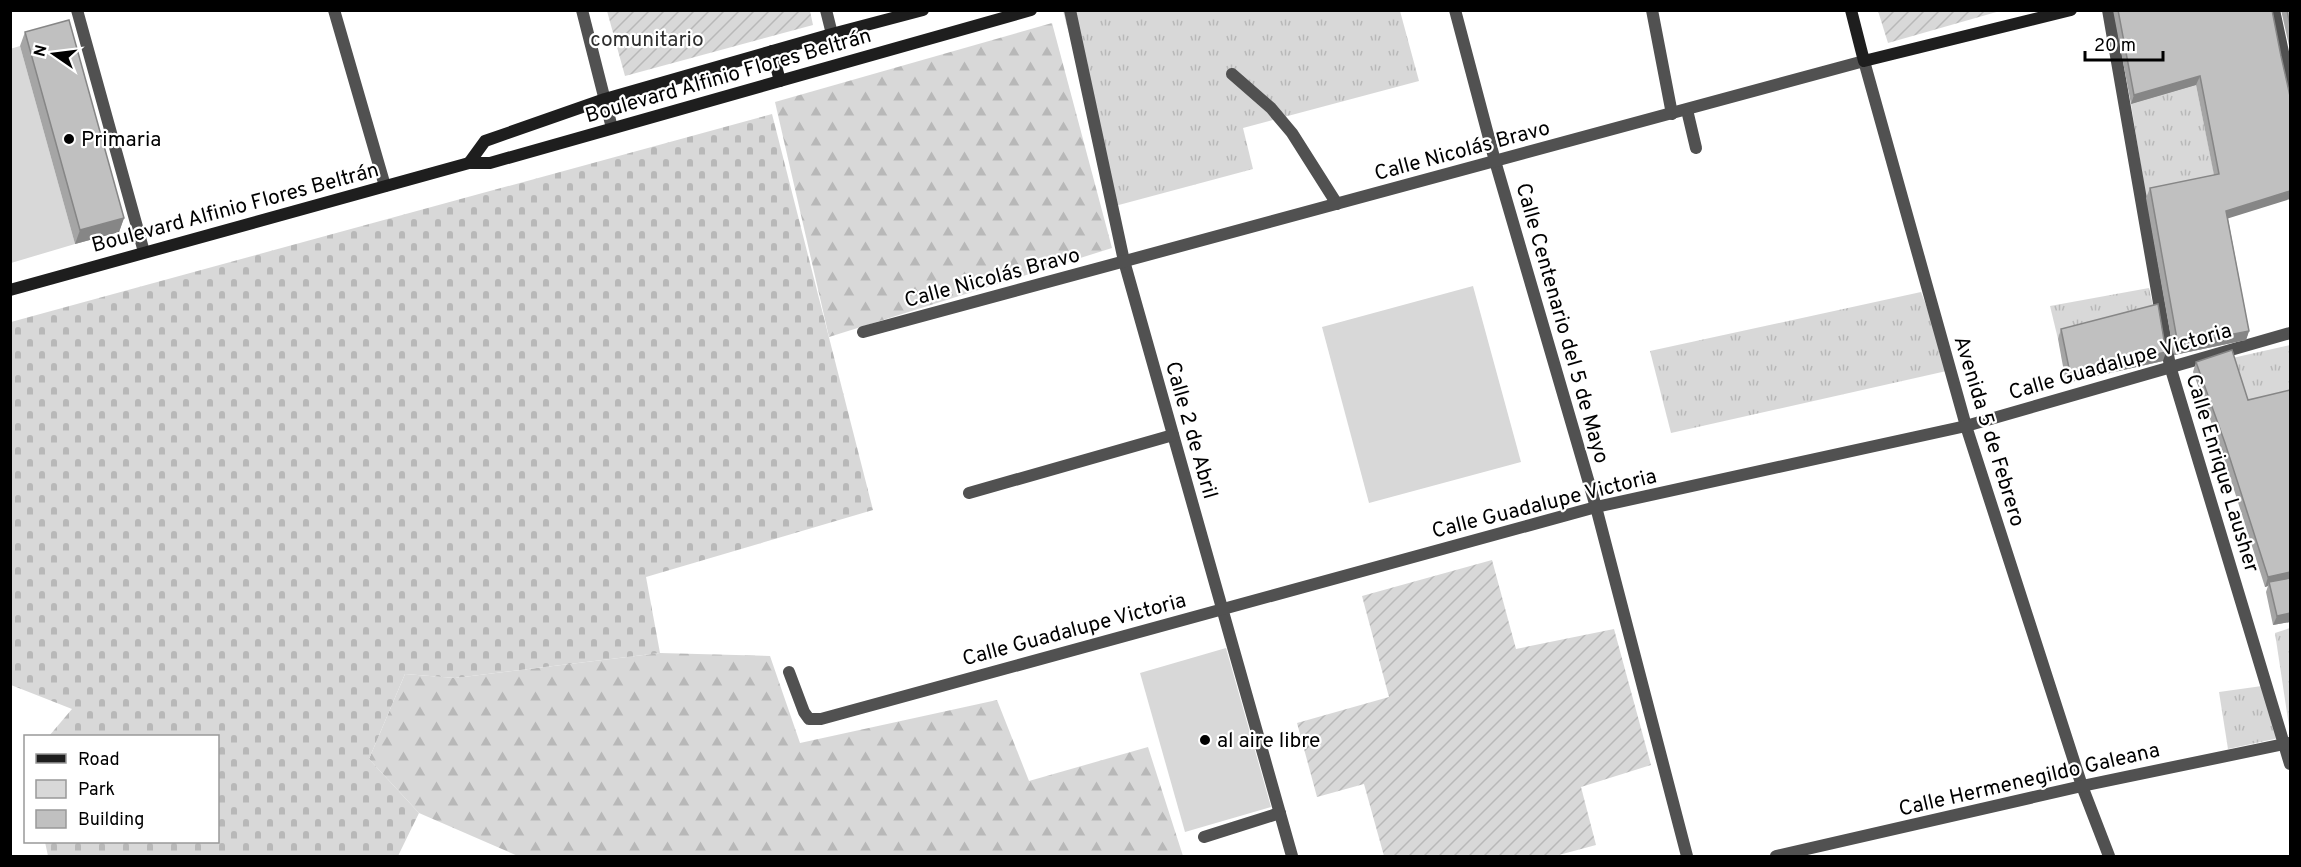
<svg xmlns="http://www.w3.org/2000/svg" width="2301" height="867" font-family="Overpass,sans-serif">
  <defs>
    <pattern id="grass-tufts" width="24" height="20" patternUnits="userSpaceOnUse" patternTransform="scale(1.5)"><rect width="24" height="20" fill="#d8d8d8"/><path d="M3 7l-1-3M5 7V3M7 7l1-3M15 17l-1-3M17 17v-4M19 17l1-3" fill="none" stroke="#b8b8b8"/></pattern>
    <pattern id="forest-firs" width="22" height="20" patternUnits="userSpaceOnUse" patternTransform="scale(1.5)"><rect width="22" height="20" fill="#d8d8d8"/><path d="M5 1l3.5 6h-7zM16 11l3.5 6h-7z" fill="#b8b8b8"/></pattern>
    <pattern id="cemetery-stones" width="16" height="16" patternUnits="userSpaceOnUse" patternTransform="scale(1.5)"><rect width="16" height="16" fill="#d8d8d8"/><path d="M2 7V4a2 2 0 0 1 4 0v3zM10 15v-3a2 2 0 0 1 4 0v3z" fill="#b8b8b8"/></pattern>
    <pattern id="garden-furrows" width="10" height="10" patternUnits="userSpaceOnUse" patternTransform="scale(1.5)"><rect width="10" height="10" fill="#d8d8d8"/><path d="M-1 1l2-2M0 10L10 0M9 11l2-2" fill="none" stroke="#b8b8b8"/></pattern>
  </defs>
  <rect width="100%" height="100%" fill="#fff"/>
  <g fill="url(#grass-tufts)">
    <polygon points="1063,11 1400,11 1419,81 1243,128 1253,169 1115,206"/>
    <polygon points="2196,85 2216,183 2146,198 2131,104"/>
    <polygon points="2149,288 2155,314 2058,339 2050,306"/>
    <polygon points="1921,292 1951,370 1671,433 1650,351"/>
    <polygon points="2290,345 2290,399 2245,410 2228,359"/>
    <polygon points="2290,628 2290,733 2275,633"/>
    <polygon points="2262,686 2279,738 2228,749 2219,692"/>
  </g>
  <g fill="url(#forest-firs)">
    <polygon points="1052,23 1112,248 829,337 775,102"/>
    <polygon points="660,653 770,656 800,743 997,700 1029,781 1148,747 1183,856 518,856 419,813 369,759 405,674 455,678"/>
  </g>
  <polygon fill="url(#cemetery-stones)" points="772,114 873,510 646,577 660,653 455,678 405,674 369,759 419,813 398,856 48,856 45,842 218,842 218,736 49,736 72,709 11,685 11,322"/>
  <g fill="#d8d8d8">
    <polygon points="20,46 75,244 11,263 10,49"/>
    <polygon points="1473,286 1521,462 1369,503 1322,327"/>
    <polygon points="1226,648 1271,807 1185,832 1140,673"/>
  </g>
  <g fill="url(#garden-furrows)">
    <polygon points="607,11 810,11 813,25 625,76"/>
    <polygon points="1878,11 1878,10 2000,11 1888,43"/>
    <polygon points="1492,560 1516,649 1614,629 1651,765 1581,787 1596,845 1555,856 1384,856 1364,784 1317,797 1297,723 1389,697 1362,596"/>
  </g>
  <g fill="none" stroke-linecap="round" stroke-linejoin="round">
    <g stroke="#515151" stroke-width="12">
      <polyline points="77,10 144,252"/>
      <polyline points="334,10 385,186"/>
      <polyline points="582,10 612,128"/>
      <polyline points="826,10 832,34"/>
      <polyline points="1070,10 1124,261 1292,856"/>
      <polyline points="1455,10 1495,161 1596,507 1687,856"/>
      <polyline points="1652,10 1672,114"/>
      <polyline points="2108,10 2170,366 2290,764"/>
      <polyline points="2274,10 2290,85"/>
      <polyline points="1232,74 1271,108 1292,133 1337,204"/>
      <polyline points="1687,110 1696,148"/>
      <polyline points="863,332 1864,61 1966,426 2082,786 2109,856"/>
      <polyline points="969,493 1173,435"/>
      <polyline points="789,672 804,712 809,719 821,719 1596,507 1966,426 2290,333"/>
      <polyline points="1204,837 1280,813"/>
      <polyline points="1776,856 2082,786 2289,743"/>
    </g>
    <g stroke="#1e1e1e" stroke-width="12">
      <polyline points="1851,10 1864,61 2071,10"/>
      <polyline points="772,51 780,81"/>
      <polyline points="469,163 485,141 605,99 832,34 923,10"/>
      <polyline points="10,290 469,163 490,163 1031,10"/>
    </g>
  </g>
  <g fill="#a5a5a5">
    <polygon points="2113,10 2272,10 2228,219 2249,331 2246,340 2174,355 2146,198 2150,188 2214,175 2196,85 2131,104"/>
    <polygon points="2281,10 2290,10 2290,50"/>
    <polygon points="25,32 124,218 119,232 75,244 20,46"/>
    <polygon points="2061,329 2163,361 2066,383 2058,339"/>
    <polygon points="2196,362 2248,400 2290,390 2290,622 2273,625 2266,592 2268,586 2265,587 2222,452 2193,372"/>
  </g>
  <g fill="#868686">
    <polygon points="2200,76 2196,85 2131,104 2134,95"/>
    <polygon points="2290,191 2290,199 2223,220 2226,211"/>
    <polygon points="124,218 119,232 75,244 80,230"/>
    <polygon points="2249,331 2246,340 2174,355 2178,345"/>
    <polygon points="2166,352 2163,361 2066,383 2070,373"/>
    <polygon points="2290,572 2290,581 2269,582 2268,586 2265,587 2268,577"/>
    <polygon points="2290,613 2290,622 2273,625 2277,616"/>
  </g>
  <g fill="#c0c0c0" stroke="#868686" stroke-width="1.5">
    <polygon points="2118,10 2272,10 2281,56 2290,96 2290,191 2226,211 2249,331 2178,345 2150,188 2219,174 2200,76 2134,95"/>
    <polygon points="2287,10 2290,10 2290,26"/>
    <polygon points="69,20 124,218 80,230 25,32"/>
    <polygon points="2158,304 2166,352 2070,373 2061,329"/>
    <polygon points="2232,350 2248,400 2290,390 2290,572 2268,577 2225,443 2196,362"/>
    <polygon points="2290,578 2290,613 2277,616 2269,582"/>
  </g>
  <g fill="#000" stroke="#fff" stroke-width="2">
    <circle cx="69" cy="139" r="6"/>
    <circle cx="1205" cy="740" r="6"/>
  </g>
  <g text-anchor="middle" stroke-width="4.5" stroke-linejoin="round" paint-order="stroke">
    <g font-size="21" fill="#2f2f2f" stroke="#fff">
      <text x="647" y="46">comunitario</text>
    </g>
    <g font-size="21" fill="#000" stroke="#fff">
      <text transform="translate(728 75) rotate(-16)" y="7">Boulevard Alfinio Flores Beltrán</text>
      <text transform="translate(1462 150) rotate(-15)" y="7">Calle Nicolás Bravo</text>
      <text transform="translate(235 207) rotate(-15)" y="7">Boulevard Alfinio Flores Beltrán</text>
      <text transform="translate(992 277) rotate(-15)" y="7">Calle Nicolás Bravo</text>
      <text transform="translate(1563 323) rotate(74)" y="7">Calle Centenario del 5 de Mayo</text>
      <text transform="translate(2120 361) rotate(-16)" y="7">Calle Guadalupe Victoria</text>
      <text transform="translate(1192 430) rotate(74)" y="7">Calle 2 de Abril</text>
      <text transform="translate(1990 431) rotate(73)" y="7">Avenida 5 de Febrero</text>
      <text transform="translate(2223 473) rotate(73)" y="7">Calle Enrique Lausher</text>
      <text transform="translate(1544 503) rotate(-14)" y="7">Calle Guadalupe Victoria</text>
      <text transform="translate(1074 629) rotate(-15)" y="7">Calle Guadalupe Victoria</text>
      <text transform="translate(2029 779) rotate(-13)" y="7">Calle Hermenegildo Galeana</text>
    </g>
    <g font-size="21" fill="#000" stroke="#fff" text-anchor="start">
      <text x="81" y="146">Primaria</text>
      <text x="1217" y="747">al aire libre</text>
    </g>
  </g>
  <rect width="2301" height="867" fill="none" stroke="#000000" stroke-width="24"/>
  <rect x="24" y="735" width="195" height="108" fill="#ffffff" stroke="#999999" stroke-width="1.5"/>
  <rect x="36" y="754" width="30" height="9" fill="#1e1e1e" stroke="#999999" stroke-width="1.5"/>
  <text x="78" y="765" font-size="18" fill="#000000">Road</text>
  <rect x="36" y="780" width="30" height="18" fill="#d8d8d8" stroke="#999999" stroke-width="1.5"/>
  <text x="78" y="795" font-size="18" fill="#000000">Park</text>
  <rect x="36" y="810" width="30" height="18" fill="#c0c0c0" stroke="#999999" stroke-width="1.5"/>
  <text x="78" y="825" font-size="18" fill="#000000">Building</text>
  <g transform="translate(54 54) rotate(284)" stroke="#ffffff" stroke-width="4.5" paint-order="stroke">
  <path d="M0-4.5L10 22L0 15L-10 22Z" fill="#000000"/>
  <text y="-9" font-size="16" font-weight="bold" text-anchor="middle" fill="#000000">N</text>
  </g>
  <path d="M2085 51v9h78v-9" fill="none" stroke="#000000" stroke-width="3"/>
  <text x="2094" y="51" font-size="18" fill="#000000" stroke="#ffffff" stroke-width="4.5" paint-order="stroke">20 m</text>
</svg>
